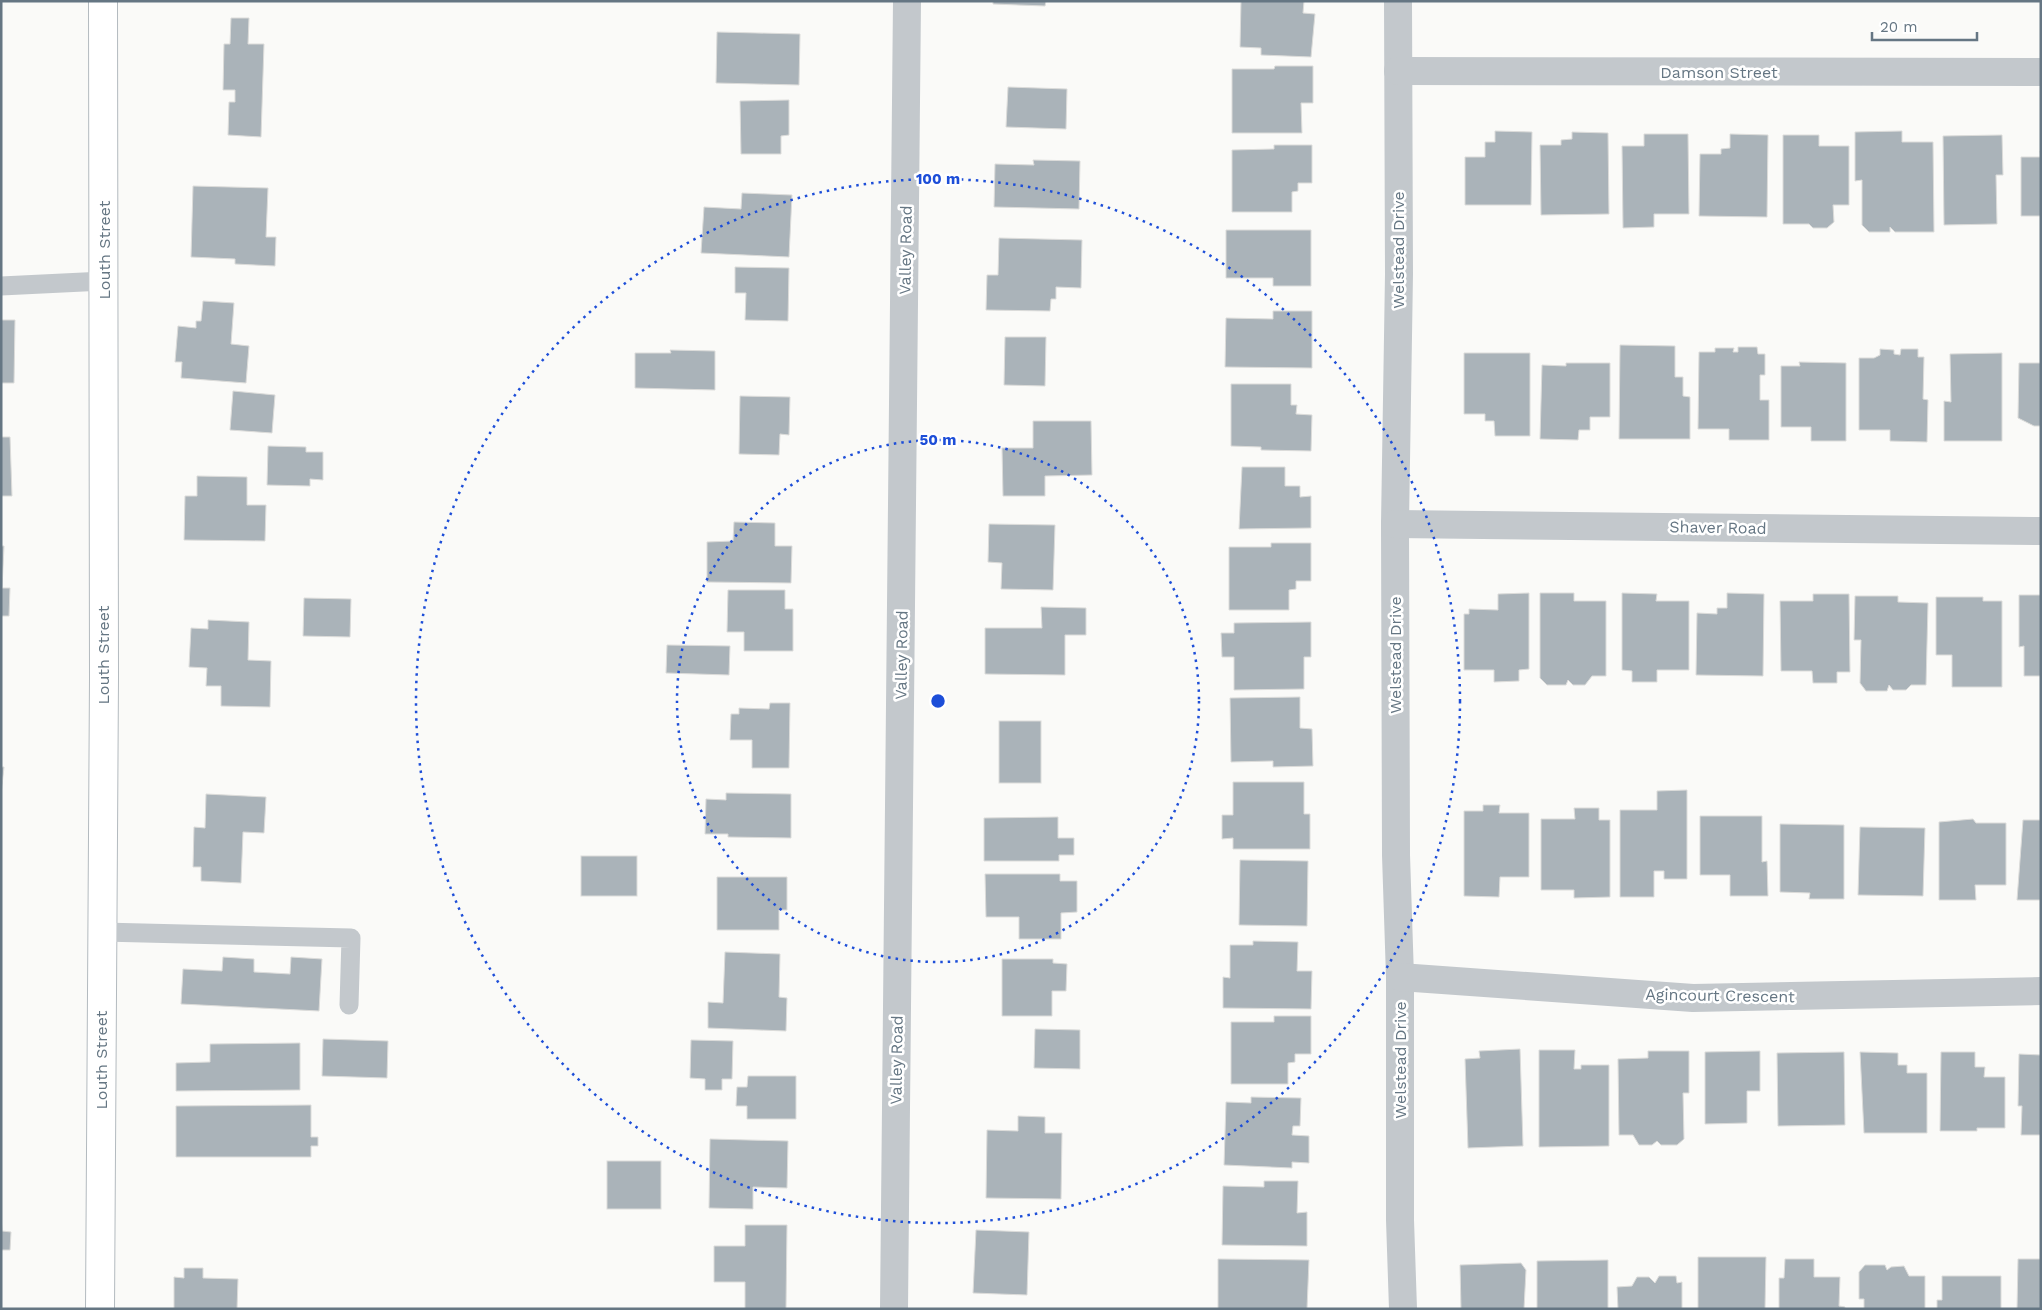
<svg xmlns="http://www.w3.org/2000/svg" width="2042" height="1310" font-family="'Work Sans',sans-serif">
  <rect width="100%" height="100%" fill="#fafaf8"/>
  <g fill="#aab3b9" stroke="#dcdcda">
    <polygon points="993,1 1046,1 1045,6 993,4"/>
    <polygon points="1241,1 1304,1 1303,13 1315,14 1311,57 1261,55 1261,48 1240,47"/>
    <polygon points="231,18 249,18 248,44 264,44 261,137 228,135 229,102 235,102 235,90 223,90 224,44 230,44"/>
    <polygon points="717,32 800,34 799,85 716,83"/>
    <polygon points="1275,66 1313,66 1313,103 1301,103 1302,133 1232,133 1232,69 1274,69"/>
    <polygon points="1008,87 1067,89 1066,129 1006,127"/>
    <polygon points="789,100 789,135 781,136 781,154 741,154 740,101"/>
    <polygon points="1495,131 1532,132 1531,205 1465,205 1465,157 1485,157 1485,142 1495,142"/>
    <polygon points="1902,131 1902,142 1933,142 1934,232 1895,232 1890,227 1890,232 1869,232 1862,225 1862,180 1855,181 1855,132"/>
    <polygon points="1572,132 1608,133 1609,214 1541,215 1540,145 1561,145 1561,140 1572,139"/>
    <polygon points="1644,134 1688,134 1689,214 1654,214 1654,227 1623,228 1622,146 1644,146"/>
    <polygon points="1730,134 1768,135 1767,217 1699,216 1700,154 1721,154 1721,149 1730,148"/>
    <polygon points="1783,135 1819,135 1819,146 1849,146 1849,205 1833,205 1834,222 1827,228 1813,228 1809,224 1783,224"/>
    <polygon points="2002,135 2003,175 1996,175 1997,224 1944,225 1943,136"/>
    <polygon points="1274,145 1312,145 1312,183 1298,183 1298,191 1292,192 1292,212 1232,212 1232,150 1274,149"/>
    <polygon points="2040,151 2041,151 2041,216 2021,216 2021,157 2041,157"/>
    <polygon points="1033,160 1080,161 1079,209 994,207 995,164 1034,165"/>
    <polygon points="193,186 268,188 266,237 276,237 275,266 235,264 235,259 191,257"/>
    <polygon points="742,193 792,195 789,257 701,253 704,207 741,209"/>
    <polygon points="1226,230 1311,230 1311,286 1273,286 1273,278 1226,278"/>
    <polygon points="999,238 1082,240 1081,288 1056,287 1056,299 1051,299 1050,311 986,310 987,275 998,275"/>
    <polygon points="735,267 789,268 788,321 745,320 746,293 735,293"/>
    <polygon points="203,301 234,303 231,344 249,346 246,383 181,378 182,362 175,362 178,326 196,328 196,321 201,321"/>
    <polygon points="1273,311 1312,311 1312,368 1225,367 1226,318 1273,319"/>
    <polygon points="1,320 15,320 14,383 1,383"/>
    <polygon points="1005,337 1046,337 1045,386 1004,385"/>
    <polygon points="1620,345 1675,346 1675,377 1683,377 1683,396 1690,397 1690,439 1619,439"/>
    <polygon points="1738,347 1757,347 1758,354 1765,354 1765,375 1760,375 1760,400 1769,400 1769,440 1729,440 1729,429 1698,429 1699,352 1715,352 1715,348 1734,348 1733,352 1738,352"/>
    <polygon points="1880,349 1894,350 1894,354 1900,355 1901,349 1918,349 1918,357 1924,357 1923,399 1928,400 1927,442 1890,441 1890,430 1859,430 1859,358 1874,358 1880,355"/>
    <polygon points="670,350 715,351 715,390 635,388 635,353 671,353"/>
    <polygon points="1464,353 1530,353 1530,436 1495,436 1494,421 1485,421 1485,414 1464,414"/>
    <polygon points="2002,353 2002,441 1944,441 1944,401 1951,402 1950,354"/>
    <polygon points="1799,362 1846,363 1846,441 1811,441 1811,427 1781,427 1781,366 1800,366"/>
    <polygon points="1566,363 1610,363 1610,417 1590,417 1590,430 1579,430 1578,440 1540,439 1542,365 1566,366"/>
    <polygon points="2019,363 2041,363 2041,426 2034,426 2018,418"/>
    <polygon points="1231,384 1291,384 1291,405 1297,405 1296,414 1312,415 1311,451 1261,450 1261,447 1231,446"/>
    <polygon points="233,391 275,395 272,433 230,430"/>
    <polygon points="740,396 790,397 789,435 780,434 779,455 739,454"/>
    <polygon points="1033,421 1091,421 1092,475 1045,476 1045,496 1003,496 1002,448 1033,448"/>
    <polygon points="1,437 10,437 12,496 1,496"/>
    <polygon points="268,446 306,447 306,452 323,452 323,480 310,479 310,486 267,485"/>
    <polygon points="1242,467 1285,467 1285,486 1300,486 1300,497 1311,496 1311,528 1239,529"/>
    <polygon points="197,476 247,477 247,505 266,505 265,541 184,540 185,496 197,496"/>
    <polygon points="734,522 775,523 775,546 792,546 791,583 707,582 707,542 733,541"/>
    <polygon points="989,524 1055,525 1053,590 1001,589 1002,563 988,562"/>
    <polygon points="1271,543 1311,543 1311,581 1296,581 1296,589 1289,590 1289,610 1229,610 1229,547 1271,547"/>
    <polygon points="1,546 4,546 2,588 10,588 9,616 1,616"/>
    <polygon points="728,590 785,590 785,609 793,609 793,651 744,651 744,632 727,632"/>
    <polygon points="1529,593 1529,669 1519,670 1519,681 1494,682 1494,670 1464,670 1464,614 1469,614 1469,609 1498,610 1498,594"/>
    <polygon points="1540,593 1574,593 1574,601 1606,601 1606,676 1592,676 1585,685 1573,685 1568,680 1566,685 1547,685 1540,678"/>
    <polygon points="1622,593 1657,594 1656,601 1689,601 1689,670 1657,670 1657,682 1632,682 1632,671 1622,670"/>
    <polygon points="1727,593 1764,594 1763,676 1696,675 1697,613 1717,614 1717,608 1727,608"/>
    <polygon points="1813,594 1849,594 1850,672 1837,672 1837,683 1813,683 1812,671 1781,671 1780,601 1813,601"/>
    <polygon points="2019,595 2041,595 2041,676 2024,676 2024,646 2019,647"/>
    <polygon points="1855,596 1898,596 1898,602 1928,603 1926,685 1911,685 1906,690 1893,690 1889,685 1887,691 1866,691 1860,683 1861,640 1854,640"/>
    <polygon points="1936,597 1983,597 1983,601 2002,601 2002,687 1952,687 1952,655 1936,655"/>
    <polygon points="304,598 351,599 350,637 303,636"/>
    <polygon points="1041,607 1086,608 1086,635 1065,635 1065,675 985,674 985,628 1042,628"/>
    <polygon points="208,620 249,622 248,660 271,661 270,707 221,706 221,686 206,686 207,668 189,667 191,628 208,629"/>
    <polygon points="1311,622 1311,657 1304,657 1304,689 1234,690 1234,657 1222,657 1221,633 1234,633 1234,623"/>
    <polygon points="667,645 730,646 729,675 666,673"/>
    <polygon points="1300,697 1300,728 1312,729 1313,766 1273,767 1273,761 1231,762 1230,698"/>
    <polygon points="770,703 790,703 789,768 752,768 752,740 730,740 731,714 739,714 739,708 769,709"/>
    <rect x="999" y="721" width="42" height="62"/>
    <polygon points="1,767 4,767 1,794"/>
    <polygon points="1233,782 1304,782 1304,814 1310,814 1310,849 1233,849 1233,838 1222,839 1222,815 1233,815"/>
    <polygon points="1687,790 1687,879 1664,879 1664,871 1654,871 1654,897 1620,897 1620,810 1657,810 1657,791"/>
    <polygon points="726,793 791,794 791,838 728,837 728,834 705,834 706,799 726,800"/>
    <polygon points="206,794 266,797 264,833 243,832 241,883 201,881 201,867 193,867 194,827 205,828"/>
    <polygon points="1483,805 1500,805 1499,813 1529,813 1529,877 1500,877 1499,897 1464,896 1464,811 1483,811"/>
    <polygon points="1574,808 1599,808 1599,820 1610,820 1610,897 1574,898 1574,890 1541,890 1541,819 1575,819"/>
    <polygon points="1700,816 1762,816 1762,862 1767,861 1768,896 1730,896 1730,875 1700,875"/>
    <polygon points="1058,817 1058,838 1074,838 1074,855 1059,855 1059,861 984,861 984,818"/>
    <polygon points="1973,819 1976,823 2006,823 2006,885 1975,885 1976,900 1939,900 1939,822"/>
    <polygon points="2023,820 2041,820 2041,900 2017,900"/>
    <polygon points="1780,824 1844,825 1844,899 1809,899 1810,893 1780,892"/>
    <polygon points="1860,827 1925,828 1923,896 1858,895"/>
    <rect x="581" y="856" width="56" height="40"/>
    <polygon points="1240,860 1308,861 1307,926 1239,925"/>
    <polygon points="985,874 1060,874 1060,881 1077,881 1077,912 1061,913 1061,939 1019,939 1019,917 986,917"/>
    <polygon points="717,877 787,877 787,910 779,910 779,930 717,930"/>
    <polygon points="1253,941 1298,942 1297,971 1312,971 1311,1009 1223,1008 1223,977 1230,978 1230,945 1253,945"/>
    <polygon points="725,952 780,954 779,997 787,998 786,1031 708,1028 708,1002 723,1003"/>
    <polygon points="223,957 254,959 254,972 290,974 291,957 322,959 319,1011 181,1004 183,969 222,971"/>
    <polygon points="1002,959 1053,959 1053,963 1067,964 1066,991 1052,991 1052,1016 1002,1016"/>
    <polygon points="1274,1016 1311,1016 1311,1054 1295,1054 1295,1062 1288,1063 1288,1084 1231,1084 1231,1022 1274,1022"/>
    <polygon points="1035,1029 1080,1030 1080,1069 1034,1068"/>
    <polygon points="323,1039 388,1041 387,1078 322,1076"/>
    <polygon points="691,1040 733,1041 732,1079 722,1079 722,1090 705,1090 705,1079 690,1078"/>
    <polygon points="300,1043 300,1090 176,1091 176,1063 210,1062 210,1044"/>
    <polygon points="1520,1049 1523,1146 1468,1148 1465,1059 1480,1058 1479,1051"/>
    <polygon points="1539,1050 1575,1050 1574,1069 1581,1069 1581,1065 1609,1065 1609,1146 1539,1147"/>
    <polygon points="1648,1051 1689,1051 1689,1093 1683,1093 1684,1139 1677,1145 1661,1145 1657,1141 1652,1145 1639,1145 1633,1135 1619,1135 1618,1059 1648,1058"/>
    <polygon points="1760,1051 1760,1091 1747,1091 1747,1123 1705,1124 1705,1052"/>
    <polygon points="1844,1052 1845,1125 1778,1126 1777,1053"/>
    <polygon points="1860,1052 1898,1053 1898,1065 1907,1065 1907,1073 1927,1073 1927,1133 1864,1133"/>
    <polygon points="1941,1052 1975,1052 1975,1067 1985,1067 1984,1077 2005,1077 2005,1128 1977,1128 1977,1131 1940,1131"/>
    <polygon points="2019,1054 2041,1055 2041,1135 2021,1135 2022,1106 2018,1106"/>
    <polygon points="748,1076 796,1076 796,1119 747,1119 747,1106 736,1106 737,1087 747,1087"/>
    <polygon points="1251,1097 1301,1098 1300,1126 1293,1126 1292,1135 1309,1136 1309,1163 1292,1162 1292,1168 1224,1165 1226,1102 1251,1103"/>
    <polygon points="311,1105 311,1137 318,1137 318,1146 311,1146 311,1157 176,1157 176,1106"/>
    <polygon points="1018,1116 1045,1117 1045,1133 1062,1133 1061,1199 986,1198 987,1130 1018,1131"/>
    <polygon points="710,1139 788,1141 787,1188 753,1187 753,1209 709,1208"/>
    <rect x="607" y="1161" width="54" height="48"/>
    <polygon points="1264,1181 1298,1181 1297,1213 1307,1212 1307,1246 1222,1245 1223,1186 1264,1187"/>
    <polygon points="1,1216 2,1231 11,1232 10,1250 1,1250"/>
    <polygon points="745,1225 787,1225 786,1309 745,1309 745,1282 714,1282 714,1246 745,1246"/>
    <polygon points="976,1230 1029,1232 1027,1295 973,1293"/>
    <polygon points="1698,1257 1766,1257 1765,1309 1698,1309"/>
    <polygon points="1218,1259 1309,1260 1307,1309 1218,1309"/>
    <polygon points="1785,1259 1814,1259 1814,1277 1840,1277 1839,1306 1845,1307 1845,1309 1779,1309 1779,1278 1784,1278"/>
    <polygon points="2018,1259 2041,1259 2041,1309 2017,1309"/>
    <polygon points="1608,1260 1608,1309 1537,1309 1537,1261"/>
    <polygon points="1521,1263 1526,1270 1524,1309 1461,1309 1460,1265"/>
    <polygon points="1865,1265 1885,1265 1887,1270 1891,1267 1904,1266 1909,1276 1925,1276 1925,1309 1864,1309 1864,1299 1859,1299 1859,1272"/>
    <polygon points="184,1268 203,1268 203,1278 238,1279 237,1309 174,1309 174,1277 184,1278"/>
    <polygon points="1659,1276 1676,1276 1677,1283 1682,1282 1682,1309 1618,1309 1617,1287 1632,1286 1637,1277 1649,1277 1655,1283"/>
    <polygon points="1942,1276 2001,1276 2001,1309 1937,1309 1937,1300 1942,1300"/>
  </g>
  <g fill="none" stroke-linecap="round" stroke-linejoin="round">
    <g stroke="#b3babf" stroke-width="30">
      <polyline id="secondary" points="100,1309 104,678 103,1"/>
    </g>
    <g stroke="#c3c8cc" stroke-width="19">
      <polyline points="1,286 104,281"/>
      <polyline points="102,932 351,938 349,1005"/>
    </g>
    <g stroke="#c3c8cc" stroke-width="28">
      <polyline points="1398,1 1399,274 1395,524 1396,855 1400,977 1400,1220 1403,1309"/>
      <polyline points="1398,71 2041,72"/>
      <polyline points="1395,524 2041,531"/>
      <polyline points="1400,977 1693,998 2041,991"/>
      <polyline points="894,1309 907,1"/>
    </g>
    <use href="#secondary" stroke="#fff" stroke-width="28"/>
  </g>
  <g fill="none" stroke="#1d4ed8" stroke-width="2.5" stroke-dasharray="2.5 5">
    <circle cx="938" cy="701" r="261"/>
    <circle cx="938" cy="701" r="522"/>
  </g>
  <g text-anchor="middle" stroke-width="5" stroke-linejoin="round" paint-order="stroke">
    <g font-size="16" fill="#657683" stroke="#fff">
      <text x="1719" y="78">Damson Street</text>
      <text transform="translate(104 250) rotate(-90)" y="6">Louth Street</text>
      <text transform="translate(905 250) rotate(-89)" y="6">Valley Road</text>
      <text transform="translate(1398 250) rotate(-90)" y="6">Welstead Drive</text>
      <text transform="translate(1718 527) rotate(1)" y="6">Shaver Road</text>
      <text transform="translate(103 655) rotate(-90)" y="6">Louth Street</text>
      <text transform="translate(901 655) rotate(-89)" y="6">Valley Road</text>
      <text transform="translate(1395 655) rotate(-90)" y="6">Welstead Drive</text>
      <text transform="translate(1720 995) rotate(1)" y="6">Agincourt Crescent</text>
      <text transform="translate(101 1060) rotate(-90)" y="6">Louth Street</text>
      <text transform="translate(896 1060) rotate(-89)" y="6">Valley Road</text>
      <text transform="translate(1400 1060) rotate(-90)" y="6">Welstead Drive</text>
    </g>
  </g>
  <circle cx="938" cy="701" r="8" fill="#1d4ed8" stroke="#fff" stroke-width="2.5"/>
  <g font-size="15" text-anchor="middle" font-weight="bold" fill="#1d4ed8" stroke="#fff" stroke-width="5" stroke-linejoin="round" paint-order="stroke">
    <text x="938" y="184">100 m</text>
    <text x="938" y="445">50 m</text>
  </g>
  <rect width="2042" height="1310" fill="none" stroke="#657683" stroke-width="5"/>
  <path d="M1872 32v8h105v-8" fill="none" stroke="#657683" stroke-width="2.5"/>
  <text x="1880" y="32" font-size="15" fill="#657683" stroke="#ffffff" stroke-width="4" paint-order="stroke">20 m</text>
</svg>
